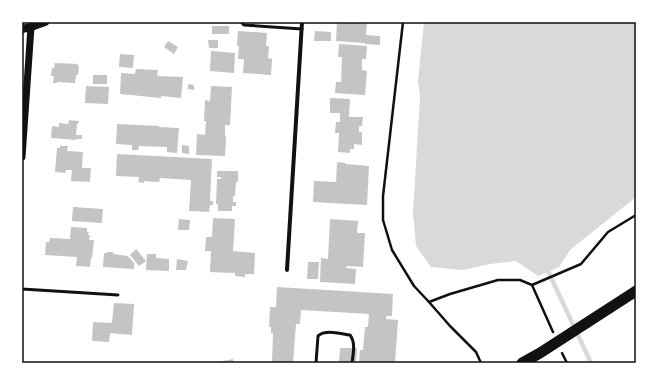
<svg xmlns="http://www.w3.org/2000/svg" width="658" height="385" font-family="Cabin,sans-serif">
  <rect width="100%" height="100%" fill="#fff"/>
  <polygon fill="#d9d9d9" points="424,22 636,22 636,197 570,250 559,267 538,276 516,261 490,264 463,270 431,267 416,246 413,213 420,97 418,81"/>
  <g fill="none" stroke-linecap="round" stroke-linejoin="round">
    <polyline stroke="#d9d9d9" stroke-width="4.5" points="548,266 548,271 591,363"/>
  </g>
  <g fill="#c4c4c4">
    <polygon points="337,22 367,22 366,35 380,36 380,45 365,44 365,43 336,41"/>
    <rect x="212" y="26" width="17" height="8"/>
    <polygon points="238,31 267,33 266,46 269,46 268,58 272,59 271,75 243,73 244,59 238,59 239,46 237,46"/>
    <polygon points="315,31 331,32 331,41 314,41"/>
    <polygon points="208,40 218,40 218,48 209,48"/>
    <polygon points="168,41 178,47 174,54 164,47"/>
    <polygon points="339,44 367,46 366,59 362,59 362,70 367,71 365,95 335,93 336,82 341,82 342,57 338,57"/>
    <polygon points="211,51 235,53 234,73 210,71"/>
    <polygon points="120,54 134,55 133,68 119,67"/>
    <polygon points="55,63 78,64 77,65 79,66 78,75 76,75 75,83 57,82 57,83 53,83 54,76 51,76 52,68 54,68"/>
    <polygon points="136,69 158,70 157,76 183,77 181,98 161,96 161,98 120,94 121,73 135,74"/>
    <rect x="93" y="75" width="14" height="9"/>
    <polygon points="188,84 194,85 194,90 188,89"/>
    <polygon points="86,86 109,87 108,104 85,103"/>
    <polygon points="211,86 232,87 230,125 225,125 225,136 226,137 225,156 196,155 197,134 205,135 206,121 204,121 205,100 210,101"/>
    <polygon points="330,98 350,99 349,117 363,117 362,126 359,126 359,132 362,132 362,145 354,144 354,149 350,149 350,153 338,152 339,133 335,133 336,122 340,122 340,113 330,113"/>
    <polygon points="69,120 79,121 78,124 77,124 76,135 82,135 82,139 76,139 76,140 51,138 52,126 59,127 59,123 68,124"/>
    <polygon points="117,124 159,126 159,127 179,128 177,153 167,152 167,147 139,146 138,150 132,150 132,145 116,144"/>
    <polygon points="182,145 189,146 189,154 182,153"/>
    <polygon points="60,146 68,146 67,151 83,152 82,168 91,168 90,182 71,181 72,170 66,170 65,173 55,172 57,148 60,148"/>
    <polygon points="117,154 212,159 210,201 213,201 213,205 210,205 209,212 189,211 191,180 160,178 159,182 144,181 144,183 138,182 139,177 116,176"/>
    <polygon points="337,162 346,163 346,164 369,166 367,205 313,202 314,181 336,182"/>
    <polygon points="217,171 238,171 238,182 236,182 235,196 233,196 233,202 236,202 236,206 232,206 232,211 218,211 218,204 216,204 217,179 221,179 221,177 217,177"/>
    <polygon points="73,207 103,209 102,223 72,221"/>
    <polygon points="213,218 235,219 233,251 255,253 254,274 245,274 245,277 235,276 235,273 210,272 211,251 205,251 206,237 212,237"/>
    <polygon points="179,219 190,220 189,230 178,230"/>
    <polygon points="330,219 358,221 357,233 365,233 363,267 347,266 346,268 356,269 355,284 320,282 321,258 328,259"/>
    <polygon points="71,227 87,228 87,232 89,232 88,235 90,235 89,240 94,240 92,258 91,258 90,267 76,266 77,257 45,255 46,242 49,242 50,238 70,239"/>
    <polygon points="136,249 146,261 139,266 130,255"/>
    <polygon points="107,252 113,252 113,254 128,256 134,263 134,269 103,267 104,253 107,253"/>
    <polygon points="147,254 156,254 156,258 169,259 169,271 146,270"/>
    <polygon points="177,259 188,261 186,270 176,270"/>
    <polygon points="308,262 319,262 318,279 307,279"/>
    <polygon points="277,287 393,294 392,316 386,316 386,319 398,320 395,363 359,363 360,350 363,350 365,327 368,327 369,314 301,310 300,324 296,324 293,363 272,363 273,333 271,333 271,327 269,327 270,307 276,307"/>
    <polygon points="114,303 134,304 132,335 110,333 109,342 92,341 93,322 112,323"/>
    <polygon points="340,348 357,348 356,363 339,363"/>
    <polygon points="233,359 234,363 218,363 218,362"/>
  </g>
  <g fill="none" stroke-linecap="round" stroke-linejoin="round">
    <g stroke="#111" stroke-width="2.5">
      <polyline points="403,22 383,196 383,220 392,250 414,286 429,302 450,294 498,280 520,280 532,285 553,332"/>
      <polyline points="532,285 581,264 608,232 636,215"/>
      <polyline points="429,302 450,326 476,352 481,363"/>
      <polyline points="562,353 567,363"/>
    </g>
    <g stroke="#111" stroke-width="3">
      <polyline points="241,22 244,25 302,29"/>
      <polyline points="22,289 118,295"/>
      <path d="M316 363 318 336C326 329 341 334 350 335 356 343 353 354 352 363"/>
    </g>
    <polyline stroke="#111" stroke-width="4" points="287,270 302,22"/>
    <polyline stroke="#111" stroke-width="7" points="22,157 31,27"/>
    <polyline stroke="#111" stroke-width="8" points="22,29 31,27 45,22"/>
    <polyline stroke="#111" stroke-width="11" points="522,363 540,353 636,291"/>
  </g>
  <rect width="658" height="385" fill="none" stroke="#ffffff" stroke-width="46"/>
  <rect x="23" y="23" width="612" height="339" fill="none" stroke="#111" stroke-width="1.5"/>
</svg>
